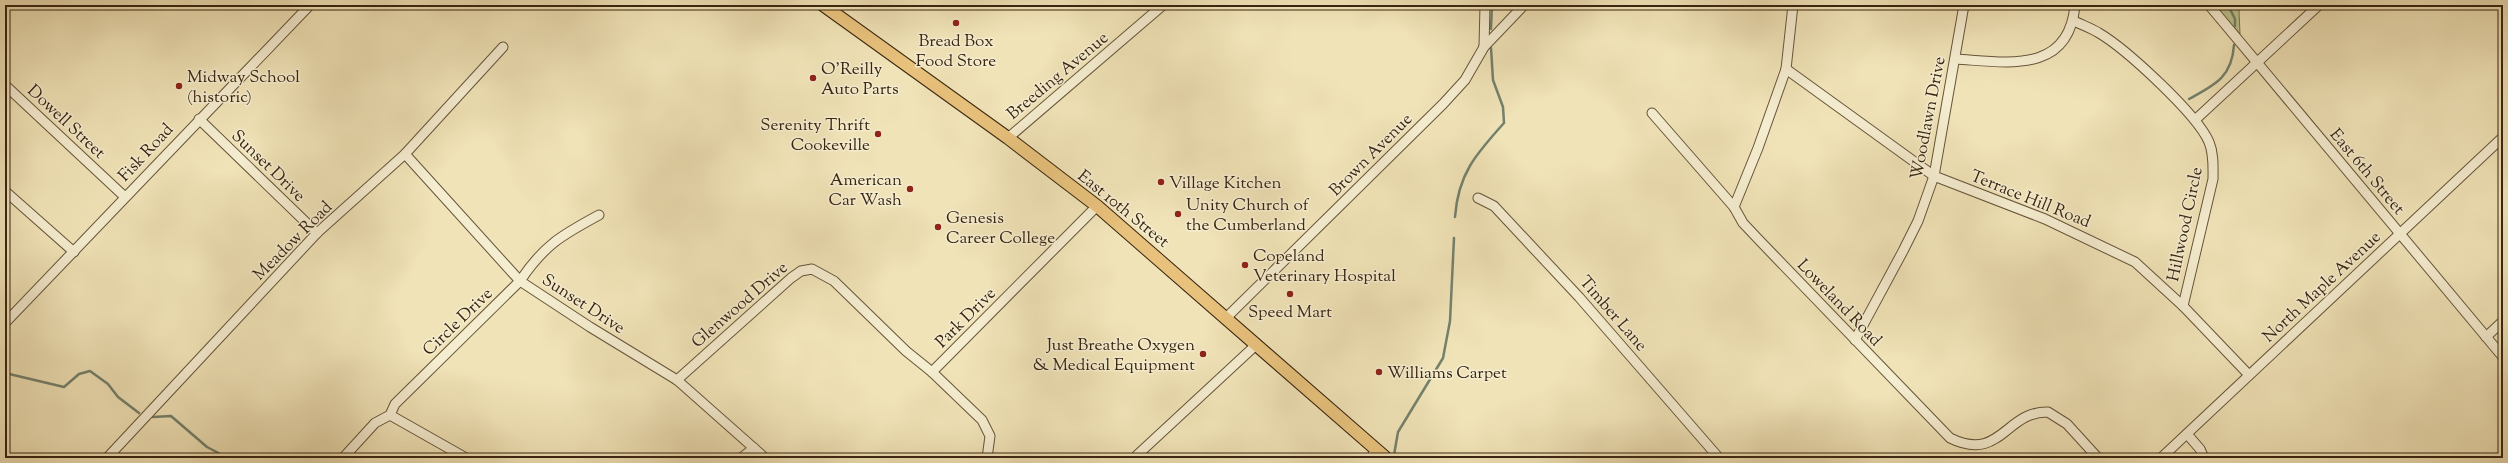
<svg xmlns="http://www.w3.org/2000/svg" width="2508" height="463" font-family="'Sorts Mill Goudy',serif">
  <rect width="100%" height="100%" fill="#f0e3b7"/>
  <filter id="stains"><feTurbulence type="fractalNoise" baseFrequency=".005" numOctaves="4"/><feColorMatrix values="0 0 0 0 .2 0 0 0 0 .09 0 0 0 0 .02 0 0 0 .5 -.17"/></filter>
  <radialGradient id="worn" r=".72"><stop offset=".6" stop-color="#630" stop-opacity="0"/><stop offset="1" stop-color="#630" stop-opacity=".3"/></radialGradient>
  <polygon fill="#bdc38c" stroke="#7a744e" points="2214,5 2242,5 2239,11 2240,34"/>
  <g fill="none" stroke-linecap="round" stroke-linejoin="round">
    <g stroke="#73816d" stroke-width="2.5">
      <polyline points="2228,5 2235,19 2235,26"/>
      <polyline points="1491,29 1492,5"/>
      <path d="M2189 99C2215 85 2232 77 2234 45"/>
      <path d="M1455 217C1458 174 1476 154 1504 123L1503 107 1493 80 1491 48"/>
      <polyline points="5,373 64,387 79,374 90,371 108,384 118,397 139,413"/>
      <polyline points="153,417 171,416 207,447 228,458"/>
      <polyline points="1394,455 1398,432 1443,358 1450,321 1454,238"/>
    </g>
    <g stroke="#66543a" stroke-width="11">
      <g id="minor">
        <polyline points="2209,5 2503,357"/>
        <path d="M2074 21C2082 25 2091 28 2099 33 2126 49 2197 114 2209 142 2214 154 2213 167 2213 179L2183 306"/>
        <polyline points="1484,47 1485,5"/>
        <path d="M1956 59C2006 62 2069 75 2075 5"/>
        <polyline points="1786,69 1934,176 2045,219 2135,262 2183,306 2249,375"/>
        <polyline points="5,85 125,197"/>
        <path d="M1652 113 1734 207 1743 223 1760 241 1950 438C2001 463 2005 411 2048 412L2067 424 2098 458"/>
        <polyline points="199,119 317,233"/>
        <polyline points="2195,120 2319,5"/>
        <polyline points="1008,138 1163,5"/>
        <polyline points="405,154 520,281 590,327 677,380 765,458"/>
        <polyline points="5,191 74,252"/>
        <polyline points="1478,198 1494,206 1579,297 1719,458"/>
        <polyline points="1734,207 1758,148 1786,69 1793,5"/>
        <polyline points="1227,317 1443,104 1465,80 1484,47 1524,5"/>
        <polyline points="5,323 310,5"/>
        <polyline points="2486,337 2503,321"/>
        <polyline points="1855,340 1903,251 1918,221 1934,176 1964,5"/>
        <polyline points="932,372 1097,206"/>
        <polyline points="677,380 791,278 801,271 812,269 834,281 906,351 932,372 982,420 990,436 987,458"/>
        <polyline points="390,415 466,458"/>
        <polyline points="2187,434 2200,449 2204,458"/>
        <polyline points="107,458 317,233 405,154 503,47"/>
        <path d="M343 458 375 423 390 415 395 404 520 281C544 245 562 235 599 215"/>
        <polyline points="741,458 754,448"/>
        <polyline points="1134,458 1257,344"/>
        <polyline points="1370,458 1377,450"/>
        <polyline points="2161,458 2503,137"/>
      </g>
    </g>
    <g stroke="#382411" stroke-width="14">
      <polyline id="major" points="823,5 1008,138 1097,206 1386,458"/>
    </g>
    <use href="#minor" stroke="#f5edd0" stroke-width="9"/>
    <use href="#major" stroke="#e8c27c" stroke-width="12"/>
  </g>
  <g fill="#8f2418" stroke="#f5edd0" stroke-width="1.5">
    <circle cx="956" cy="23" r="4"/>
    <circle cx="813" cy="78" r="4"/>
    <circle cx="179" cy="86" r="4"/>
    <circle cx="878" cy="134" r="4"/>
    <circle cx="1161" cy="182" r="4"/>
    <circle cx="910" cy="189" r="4"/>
    <circle cx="1178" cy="214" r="4"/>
    <circle cx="938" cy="227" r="4"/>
    <circle cx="1245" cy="265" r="4"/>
    <circle cx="1290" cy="294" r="4"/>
    <circle cx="1203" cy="354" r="4"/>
    <circle cx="1379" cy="372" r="4"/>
  </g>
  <g text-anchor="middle" stroke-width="3" stroke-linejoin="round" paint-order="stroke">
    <g font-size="17" fill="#382411" stroke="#f5edd0" text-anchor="start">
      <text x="956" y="46" text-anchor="middle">Bread Box<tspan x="956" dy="20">Food Store</tspan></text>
      <text x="821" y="74">O'Reilly<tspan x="821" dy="20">Auto Parts</tspan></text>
      <text x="187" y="82">Midway School<tspan x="187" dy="20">(historic)</tspan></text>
      <text x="870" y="130" text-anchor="end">Serenity Thrift<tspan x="870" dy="20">Cookeville</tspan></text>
      <text x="902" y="185" text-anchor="end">American<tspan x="902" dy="20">Car Wash</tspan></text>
      <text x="1169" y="188">Village Kitchen</text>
      <text x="1186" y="210">Unity Church of<tspan x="1186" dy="20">the Cumberland</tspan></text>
      <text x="946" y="223">Genesis<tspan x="946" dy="20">Career College</tspan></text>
      <text x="1253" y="261">Copeland<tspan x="1253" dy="20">Veterinary Hospital</tspan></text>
      <text x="1290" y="317" text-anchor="middle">Speed Mart</text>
      <text x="1195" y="350" text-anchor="end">Just Breathe Oxygen<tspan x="1195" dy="20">&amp; Medical Equipment</tspan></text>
      <text x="1387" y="378">Williams Carpet</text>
    </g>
    <g font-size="17" fill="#382411" stroke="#f5edd0">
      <text transform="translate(1057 75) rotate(-40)" y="6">Breeding Avenue</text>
      <text transform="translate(1927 118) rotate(-79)" y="6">Woodlawn Drive</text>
      <text transform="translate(67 121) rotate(43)" y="6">Dowell Street</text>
      <text transform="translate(145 152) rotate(-47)" y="6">Fisk Road</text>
      <text transform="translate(1370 154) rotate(-45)" y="6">Brown Avenue</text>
      <text transform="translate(269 165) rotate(44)" y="6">Sunset Drive</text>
      <text transform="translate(2368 171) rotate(50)" y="6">East 6th Street</text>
      <text transform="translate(2031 198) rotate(22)" y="6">Terrace Hill Road</text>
      <text transform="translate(1124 208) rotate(39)" y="6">East 10th Street</text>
      <text transform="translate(2184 224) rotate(-78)" y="6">Hillwood Circle</text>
      <text transform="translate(292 240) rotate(-45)" y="6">Meadow Road</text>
      <text transform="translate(2321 286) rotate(-43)" y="6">North Maple Avenue</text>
      <text transform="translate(1840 302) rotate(46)" y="6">Loweland Road</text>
      <text transform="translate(584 303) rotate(33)" y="6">Sunset Drive</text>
      <text transform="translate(739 304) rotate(-41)" y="6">Glenwood Drive</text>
      <text transform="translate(1614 313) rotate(49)" y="6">Timber Lane</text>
      <text transform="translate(965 317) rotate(-45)" y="6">Park Drive</text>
      <text transform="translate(457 321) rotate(-44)" y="6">Circle Drive</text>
    </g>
  </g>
  <rect width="2508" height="463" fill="none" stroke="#f0e3b7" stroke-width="20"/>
  <rect x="6" y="6" width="2496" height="451" fill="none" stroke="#382411" stroke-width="2"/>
  <rect x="10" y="10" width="2488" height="443" fill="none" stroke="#382411"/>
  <rect width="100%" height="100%" filter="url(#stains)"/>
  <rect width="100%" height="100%" fill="url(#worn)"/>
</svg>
